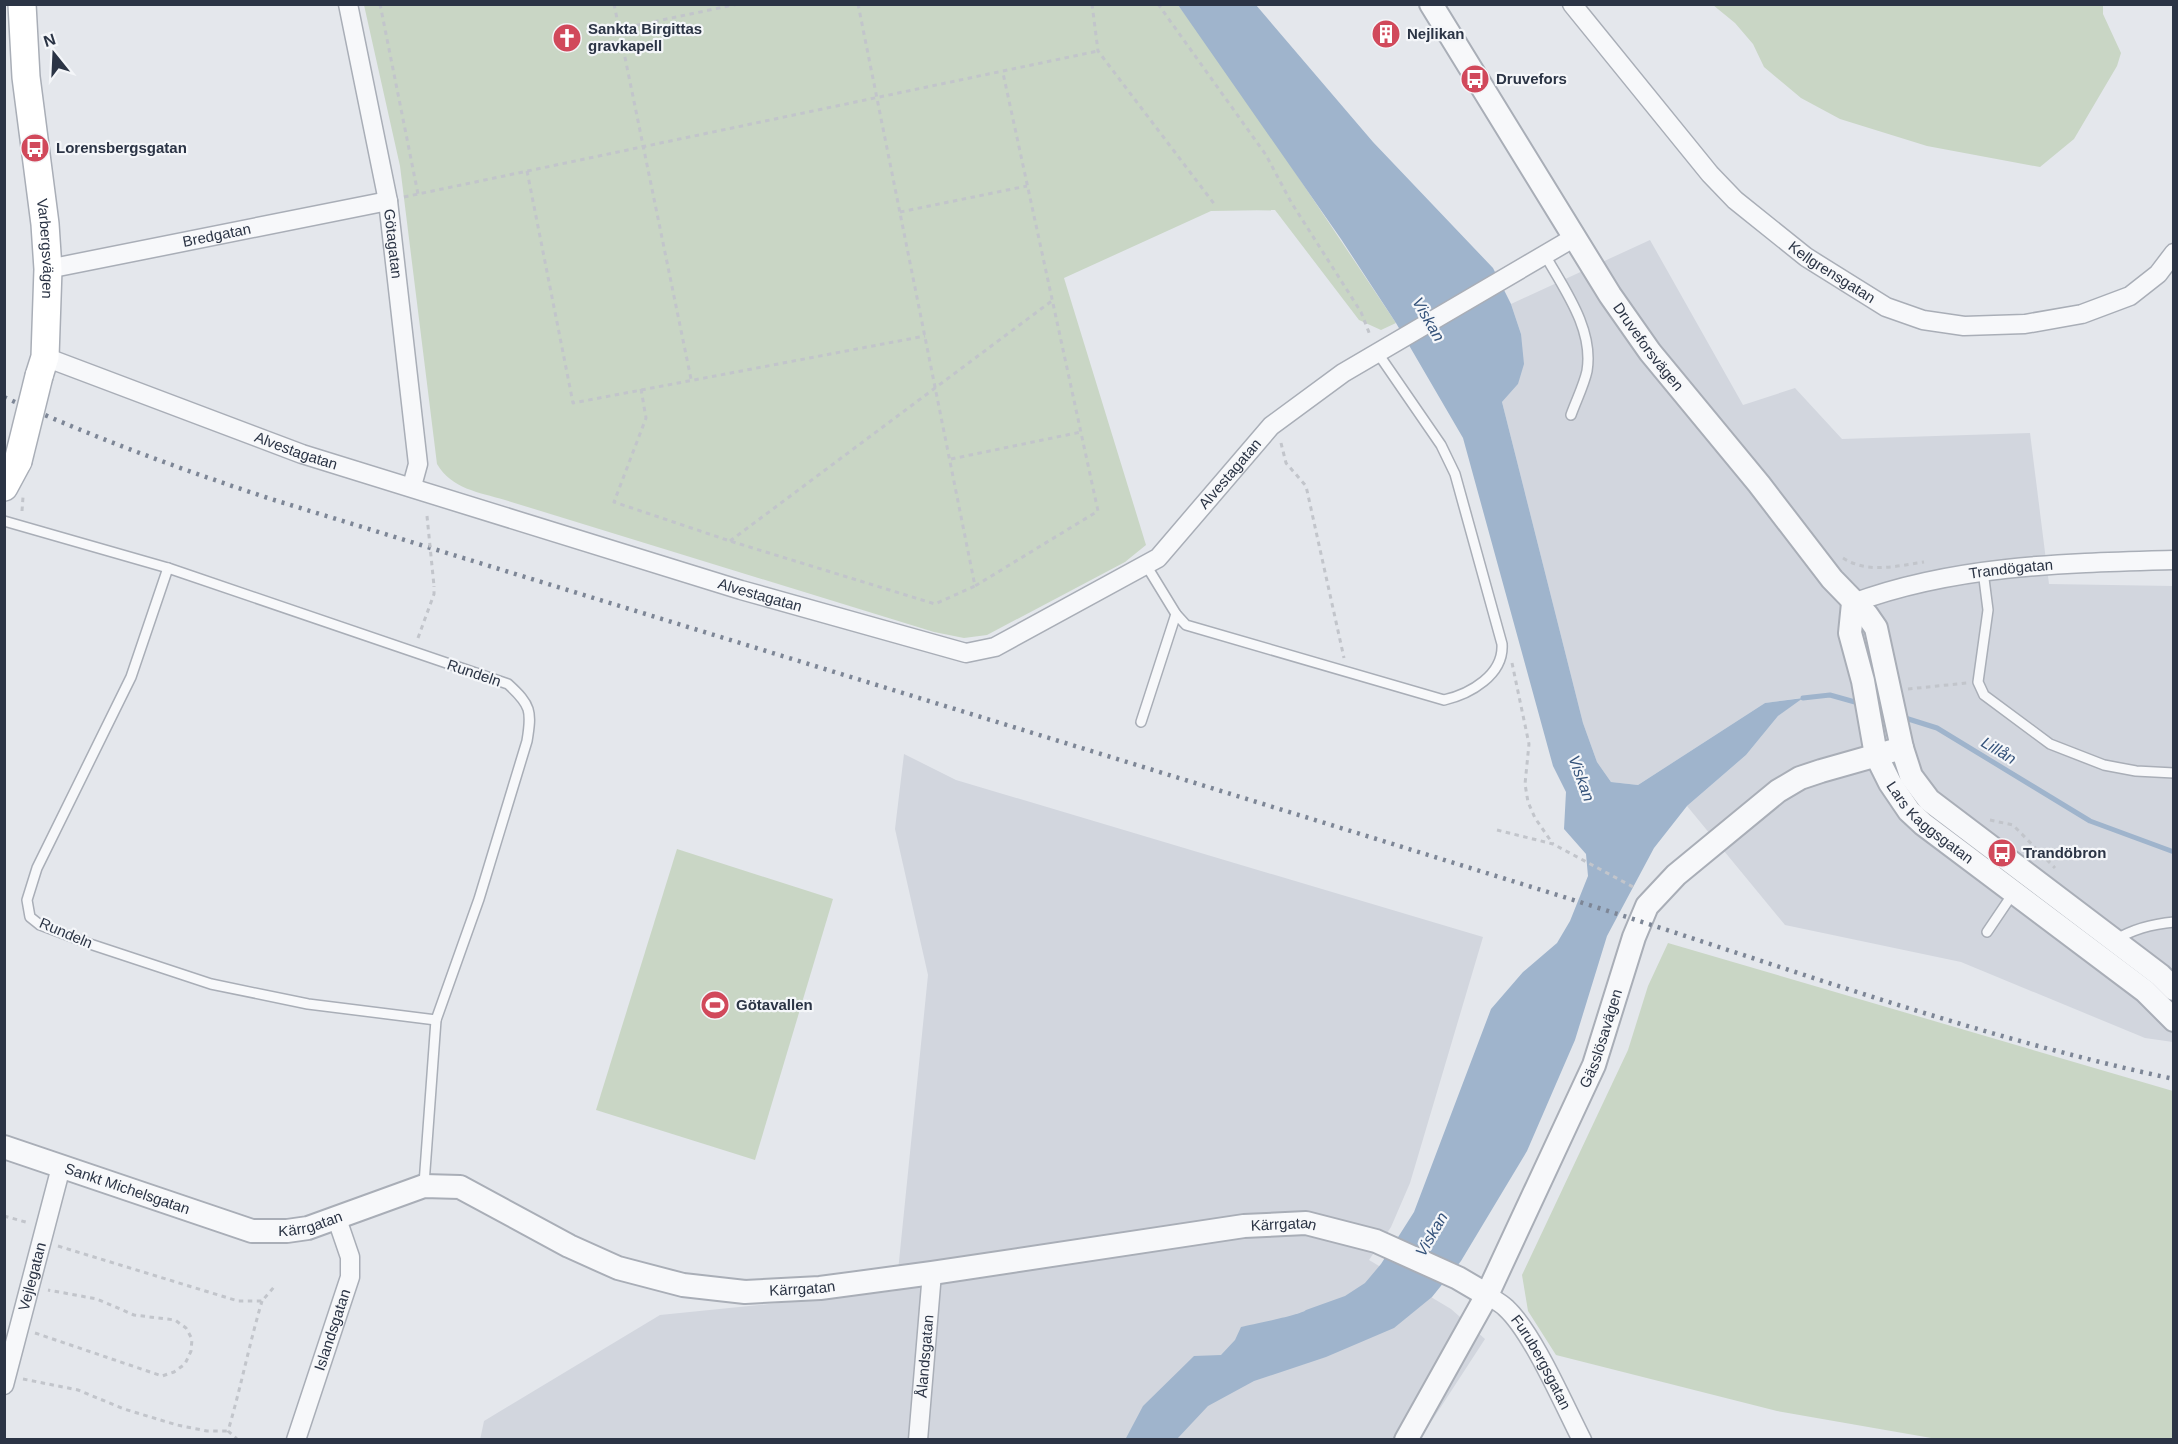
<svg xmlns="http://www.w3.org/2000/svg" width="2178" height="1444" font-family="Arial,sans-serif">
  <rect width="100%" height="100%" fill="#e4e7ec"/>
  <g fill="#d2d6de">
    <polygon points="1650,240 1743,405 1795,388 1842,439 2030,433 2049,584 2173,586 2173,1042 2145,1038 1961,962 1785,925 1687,806 1746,755 1778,716 1801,698 1765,703 1638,785 1611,782 1597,762 1583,723 1502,402 1518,384 1521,334 1511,304"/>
    <polygon points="904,754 956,780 1483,937 1410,1183 1391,1227 1369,1260 1451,1309 1485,1339 1420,1439 480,1440 484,1421 660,1315 896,1291 928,975 895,829"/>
  </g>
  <g fill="#c9d6c5">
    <path d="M364 5H1178L1228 72 1396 323 1381 330 1359 320 1275 210 1211 211 1064 278 1146 545 1125 562 987 635 964 638 934 632 505 500C478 492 452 489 437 464L400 166Z"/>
    <polygon points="1713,5 2103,5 2103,14 2121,53 2117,66 2074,139 2040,167 1927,146 1840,119 1801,98 1764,67 1753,44 1735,23"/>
    <polygon points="677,849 833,899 755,1160 596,1110"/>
    <polygon points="1668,943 2173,1091 2173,1439 1937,1439 1777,1411 1556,1355 1528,1311 1522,1275 1628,1050 1648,986"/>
  </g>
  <path fill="#9fb4cc" d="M1178 5H1256L1373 142 1493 268 1511 304 1521 334 1524 364 1518 384 1502 402 1583 723 1597 762 1611 782 1638 785 1765 703 1803 698 1778 716 1746 755 1687 806 1654 848 1607 936 1575 1040 1527 1151 1461 1261 1432 1297 1394 1328 1326 1357 1254 1381 1208 1406 1177 1439 1125 1440 1143 1406 1194 1356 1221 1355 1235 1340 1241 1327C1253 1324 1301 1315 1306 1310L1345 1296 1365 1283 1381 1264 1414 1212 1491 1009 1523 972 1557 943 1570 921 1588 876 1586 854 1564 829 1566 792 1553 766 1463 438 1396 323 1341 239Z"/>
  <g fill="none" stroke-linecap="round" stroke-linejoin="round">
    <g stroke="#9fb4cc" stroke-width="5">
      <polyline points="1803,698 1830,695 1862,704"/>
      <polyline points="1902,717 1937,728 2090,821 2174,852"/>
    </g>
    <g stroke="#a9aeb7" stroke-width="12">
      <g id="service">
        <path d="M1545 255C1564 289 1594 329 1587 371 1584 385 1576 401 1571 415"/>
        <path d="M4 521 168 568 508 684C531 705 532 711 527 741L479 899 436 1020 424 1184"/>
        <path d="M1146 565 1176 614 1186 625 1444 700C1470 694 1504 675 1502 644L1455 474 1441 445 1377 352"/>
        <polyline points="168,568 131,677 37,868 27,900 30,917 40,925 93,945 211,984 308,1004 436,1020"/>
        <polyline points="1983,571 1988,610 1978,682 1984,695 2050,744 2104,765 2136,771 2174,773"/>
        <polyline points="1141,722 1176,614"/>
        <polyline points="1987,932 2014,892"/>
        <path d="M2115 940C2133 929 2152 924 2174 922"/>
      </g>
    </g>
    <g stroke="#a9aeb7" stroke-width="21">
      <g id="minor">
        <path id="s1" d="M348 4 388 201 418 464 412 486"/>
        <path id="s2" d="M1572 4 1710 174 1735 200 1806 257 1886 307 1923 320 1964 326 2025 324 2082 314 2130 296 2158 274 2174 253"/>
        <path id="s3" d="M48 269 388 201"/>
        <path id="s4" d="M45 357 302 454 741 590 966 653 995 647 1158 558 1271 426 1343 373 1575 237"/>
        <path id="s5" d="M1853 603C1955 565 2065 563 2174 560"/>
        <path id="s6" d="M1487 1295C1493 1299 1501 1303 1506 1308 1533 1333 1564 1405 1582 1440"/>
        <path id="s7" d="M4 1385 61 1167"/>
        <path id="s8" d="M296 1440 350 1277V1257L337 1219"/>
        <path id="s9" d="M918 1440 932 1273"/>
      </g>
    </g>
    <g stroke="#a9aeb7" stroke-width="26">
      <g id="tertiary">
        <path id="s10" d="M1431 4 1610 295 1650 352 1759 484 1832 579 1867 615 1876 628 1902 748 1911 776 1929 800 2160 975 2174 989"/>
        <path id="s11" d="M1853 603 1850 633 1863 681 1876 755 1890 783 1909 811 1923 824 2145 991 2174 1020"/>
        <path id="s12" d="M4 1147 252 1231H287L308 1228 424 1186 460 1187 569 1246 618 1268 683 1285 745 1292 820 1288 932 1273 1244 1226 1306 1223 1376 1241 1458 1278 1487 1295"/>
        <path id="s13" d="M1406 1440 1487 1295 1594 1065 1634 937 1647 906 1676 875 1778 791 1800 778 1821 771 1902 748"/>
      </g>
    </g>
    <g stroke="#a9aeb7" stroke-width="30">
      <g id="secondary">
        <path id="s14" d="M22 4 26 77 45 224 48 269 45 357 39 376"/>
        <polyline points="4,487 18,461"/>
      </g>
    </g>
    <g stroke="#c2c5cb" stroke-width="3" stroke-dasharray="4.5 4.5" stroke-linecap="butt">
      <polyline points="380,4 418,194"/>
      <polyline points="614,4 691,379"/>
      <polyline points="858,4 975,586 1098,511 1003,73"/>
      <polyline points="1092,4 1098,51 1215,205"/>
      <polyline points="1158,4 1266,155 1291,202 1361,312 1370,335"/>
      <polyline points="619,29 738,4"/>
      <polyline points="527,171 573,403 925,336"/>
      <polyline points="404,197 1098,51"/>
      <polyline points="900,212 1027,186"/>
      <polyline points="641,389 646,418 614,502 730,541 935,604 975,586"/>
      <polyline points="1281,443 1286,463 1306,486 1344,658"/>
      <polyline points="951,459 1081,432"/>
      <polyline points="22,511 23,497"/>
      <polyline points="730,541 1053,300"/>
      <path d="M1843 558C1868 574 1896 566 1924 562"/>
      <polyline points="418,638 434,594 434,586"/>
      <polyline points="1512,663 1529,744 1525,784 1528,802 1535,818 1553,844"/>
      <polyline points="1908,689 1967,683"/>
      <polyline points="1990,820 2013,825 2055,868"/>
      <polyline points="1497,830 1553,844 1635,888"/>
      <polyline points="4,1216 29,1223"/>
      <polyline points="58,1246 238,1301 262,1301 274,1287"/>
      <polyline points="35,1333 162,1376 174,1372 185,1364 191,1351 192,1339 186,1328 175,1320 134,1315 97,1299 48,1290"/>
      <polyline points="23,1379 78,1390 124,1409 177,1425 207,1431 228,1431"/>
      <path d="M238 1440 228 1431C241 1387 249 1345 262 1301"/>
    </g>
    <use href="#service" stroke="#f7f8fa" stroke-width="9"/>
    <use href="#minor" stroke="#f7f8fa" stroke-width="18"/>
    <use href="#tertiary" stroke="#f7f8fa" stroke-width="22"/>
    <use href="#secondary" stroke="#fff" stroke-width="27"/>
    <path stroke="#7d8696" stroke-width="4.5" stroke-dasharray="3 6" stroke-linecap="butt" d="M4 397C92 437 180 469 271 499 698 630 1125 761 1551 893 1758 957 1962 1034 2174 1079"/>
    <g stroke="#a9aeb7" stroke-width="30" stroke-linecap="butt">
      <polyline id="secondary-bridge" points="18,461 39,376"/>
    </g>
    <polyline stroke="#c2c5cb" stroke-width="3" stroke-dasharray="4.5 4.5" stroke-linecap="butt" points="427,516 434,586"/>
    <use href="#secondary-bridge" stroke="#fff" stroke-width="27"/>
  </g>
  <defs>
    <g id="building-disc" transform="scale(1.5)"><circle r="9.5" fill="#d1495b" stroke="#f4f6f9"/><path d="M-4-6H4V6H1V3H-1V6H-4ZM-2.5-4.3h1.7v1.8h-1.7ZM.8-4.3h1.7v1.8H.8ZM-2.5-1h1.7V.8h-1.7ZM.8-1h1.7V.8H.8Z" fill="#fff"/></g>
    <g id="church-disc" transform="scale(1.5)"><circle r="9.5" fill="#d1495b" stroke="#f4f6f9"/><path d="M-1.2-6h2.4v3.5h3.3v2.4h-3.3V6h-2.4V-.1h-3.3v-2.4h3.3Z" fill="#fff"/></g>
    <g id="bus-disc" transform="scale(1.5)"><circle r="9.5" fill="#d1495b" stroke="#f4f6f9"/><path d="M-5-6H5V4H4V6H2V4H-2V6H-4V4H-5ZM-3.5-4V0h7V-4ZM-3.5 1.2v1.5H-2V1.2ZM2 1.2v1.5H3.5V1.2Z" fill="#fff"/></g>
    <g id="stadium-disc" transform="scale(1.5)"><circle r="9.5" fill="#d1495b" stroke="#f4f6f9"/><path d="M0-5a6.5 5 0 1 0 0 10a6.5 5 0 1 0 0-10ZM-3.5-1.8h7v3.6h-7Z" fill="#fff"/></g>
  </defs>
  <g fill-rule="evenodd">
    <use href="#building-disc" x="1386" y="34"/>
    <use href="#church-disc" x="567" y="38"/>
    <use href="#bus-disc" x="1475" y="79"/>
    <use href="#bus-disc" x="35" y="148"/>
    <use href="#bus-disc" x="2002" y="853"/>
    <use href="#stadium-disc" x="715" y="1005"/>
  </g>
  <g text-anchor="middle" stroke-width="4.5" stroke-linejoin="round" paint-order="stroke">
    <g font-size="15" font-weight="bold" fill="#2b3445" stroke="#f4f6f9" text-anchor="start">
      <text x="588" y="34">Sankta Birgittas<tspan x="588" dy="17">gravkapell</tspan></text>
      <text x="1407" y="39">Nejlikan</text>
      <text x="1496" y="84">Druvefors</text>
      <text x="56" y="153">Lorensbergsgatan</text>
      <text x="2023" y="858">Trandöbron</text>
      <text x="736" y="1010">Götavallen</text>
    </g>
    <g font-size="15" fill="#2b3445" stroke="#f4f6f9">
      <text dy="5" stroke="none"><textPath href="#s3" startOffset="172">Bredgatan</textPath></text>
      <text dy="5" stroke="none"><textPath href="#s1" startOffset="244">Götagatan</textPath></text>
      <text dy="5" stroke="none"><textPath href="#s14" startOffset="246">Varbergsvägen</textPath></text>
      <text dy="5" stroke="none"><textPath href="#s2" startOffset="376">Kellgrensgatan</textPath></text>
      <text dy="5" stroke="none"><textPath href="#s10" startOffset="406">Druveforsvägen</textPath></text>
      <text dy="5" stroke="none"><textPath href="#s4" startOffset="268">Alvestagatan</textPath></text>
      <text dy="5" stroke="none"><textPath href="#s4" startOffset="1294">Alvestagatan</textPath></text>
      <text dy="5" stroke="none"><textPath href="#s5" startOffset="162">Trandögatan</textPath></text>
      <text dy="5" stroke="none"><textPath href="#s4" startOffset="754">Alvestagatan</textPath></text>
      <text transform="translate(474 673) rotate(19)" y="5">Rundeln</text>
      <text dy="5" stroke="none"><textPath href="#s11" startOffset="243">Lars Kaggsgatan</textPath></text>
      <text transform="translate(66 933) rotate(23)" y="5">Rundeln</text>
      <text dy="5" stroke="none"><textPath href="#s13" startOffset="447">Gässlösavägen</textPath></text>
      <text dy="5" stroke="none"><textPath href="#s12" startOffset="130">Sankt Michelsgatan</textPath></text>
      <text dy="5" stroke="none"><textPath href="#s12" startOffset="321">Kärrgatan</textPath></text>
      <text dy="5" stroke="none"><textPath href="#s12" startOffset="1328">Kärrgatan</textPath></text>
      <text dy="5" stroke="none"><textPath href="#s7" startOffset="112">Vejlegatan</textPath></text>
      <text dy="5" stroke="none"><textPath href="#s12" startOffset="842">Kärrgatan</textPath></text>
      <text dy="5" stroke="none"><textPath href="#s8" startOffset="116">Islandsgatan</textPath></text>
      <text dy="5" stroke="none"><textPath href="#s9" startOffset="84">Ålandsgatan</textPath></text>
      <text dy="5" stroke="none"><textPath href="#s6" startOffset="88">Furubergsgatan</textPath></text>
    </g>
    <g font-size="16" font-style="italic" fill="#34527a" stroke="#f4f6f9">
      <text transform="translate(1429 319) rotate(60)" y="6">Viskan</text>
      <text transform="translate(1999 750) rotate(31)" y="6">Lillån</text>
      <text transform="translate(1582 778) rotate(70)" y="6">Viskan</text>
      <text transform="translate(1431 1234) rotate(-60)" y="6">Viskan</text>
    </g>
  </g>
  <rect width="2178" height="1444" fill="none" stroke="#2b3445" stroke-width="12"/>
  <g transform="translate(54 54) rotate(342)" stroke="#f4f6f9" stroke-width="4.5" paint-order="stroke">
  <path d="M0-4.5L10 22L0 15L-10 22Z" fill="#2b3445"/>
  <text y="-9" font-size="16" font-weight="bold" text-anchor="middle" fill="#2b3445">N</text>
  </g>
</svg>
